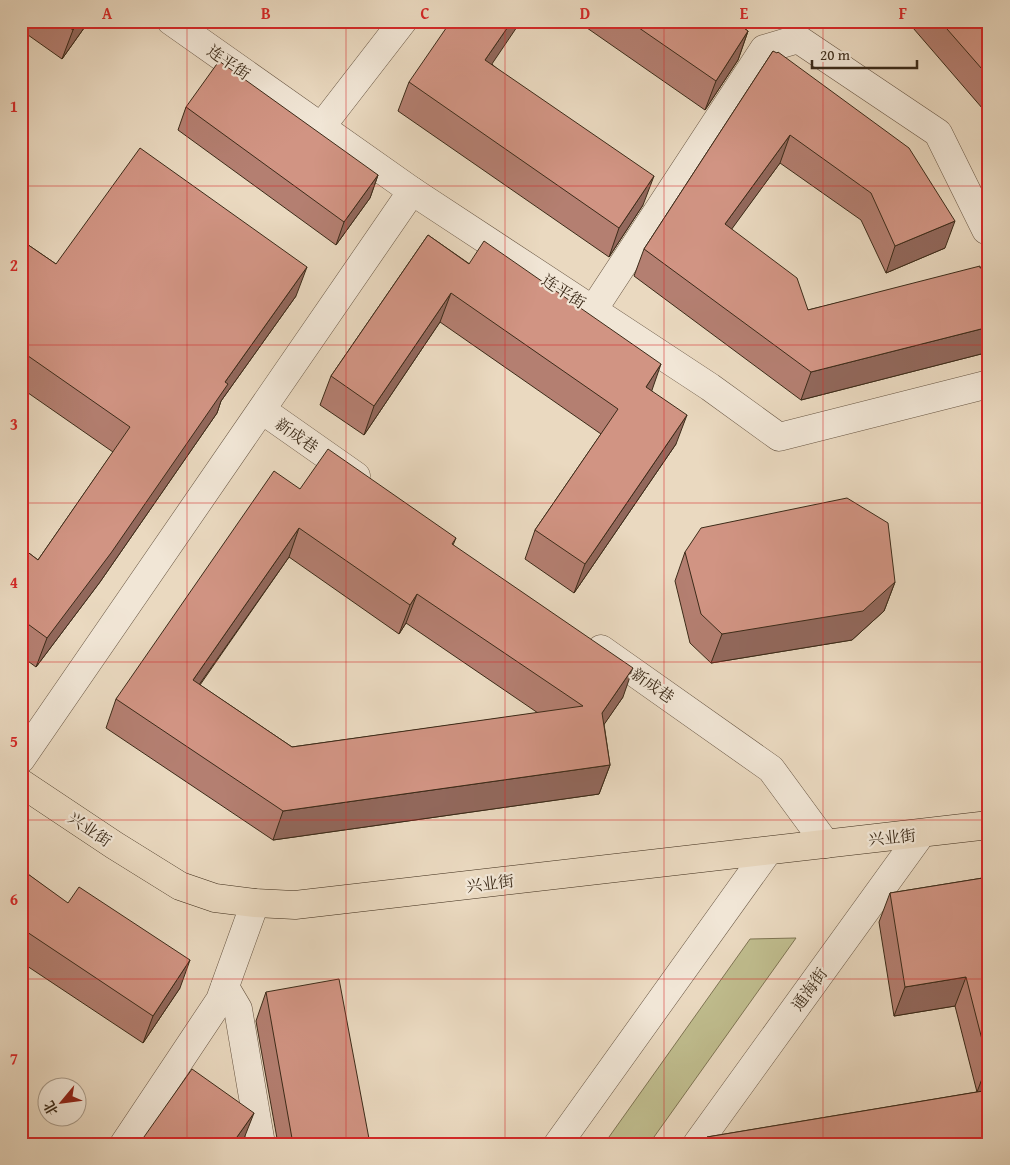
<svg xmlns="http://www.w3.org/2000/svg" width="1010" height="1165" font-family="'Gentium Book Plus','Noto Serif SC',serif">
  <rect width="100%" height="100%" fill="#ead9c0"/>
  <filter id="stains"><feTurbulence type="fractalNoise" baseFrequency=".004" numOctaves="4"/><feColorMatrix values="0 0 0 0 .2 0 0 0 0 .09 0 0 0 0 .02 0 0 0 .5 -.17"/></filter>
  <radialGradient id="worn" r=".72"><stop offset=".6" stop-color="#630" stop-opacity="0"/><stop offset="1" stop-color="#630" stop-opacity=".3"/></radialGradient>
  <polygon fill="#bfbc8d" stroke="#7e7453" points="796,938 649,1144 604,1144 750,939"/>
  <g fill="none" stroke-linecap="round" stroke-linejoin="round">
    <g stroke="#685643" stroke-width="29">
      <g id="minor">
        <polyline points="171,21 412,191 710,387 779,437 989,384"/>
        <polyline points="321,127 403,21"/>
        <polyline points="593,310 764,49 798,39 938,133 986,230"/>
        <polyline points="262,410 356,476"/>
        <polyline points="601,649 771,769 826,844"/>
        <polyline points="21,759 412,191"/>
        <polyline points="225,987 238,1009 261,1144"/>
        <polyline points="124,1144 220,1000 255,903"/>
        <polyline points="558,1144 768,851"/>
        <polyline points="697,1144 921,834"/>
      </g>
    </g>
    <g stroke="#3c2b19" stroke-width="29">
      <polyline id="major" points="21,783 114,845 180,886 215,898 255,903 295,905 989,825"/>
    </g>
    <use href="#minor" stroke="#f1e6d6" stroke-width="28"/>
    <use href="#major" stroke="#ead9c0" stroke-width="28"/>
  </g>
  <g fill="#b47f71" stroke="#3c2b19" fill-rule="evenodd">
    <polygon points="21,21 89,21 62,59 21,30"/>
    <polygon points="577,21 734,21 748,31 738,60 705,110"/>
    <polygon points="907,21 989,21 989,116"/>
    <polygon points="773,51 945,248 886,273 861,220 780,163 731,229 808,310 989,266 989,350 986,350 985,353 801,400 634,276 644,249"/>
    <polygon points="492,64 643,205 609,257 398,111 409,82"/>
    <polygon points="186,107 378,175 370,198 336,245 178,130"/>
    <polygon points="428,235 652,391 676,444 574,593 525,559 535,530 601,434 440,322 364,435 320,405 331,376"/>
    <polygon points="21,240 56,264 296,296 221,401 217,413 100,582 36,667 21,656 21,547 38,560 113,452 21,388"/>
    <path d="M300 489 456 538 453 545 623 697 604 724 610 765 599 794 273 840 106 728 116 699ZM289 557 399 634 406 623 538 713 292 747 200 685Z"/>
    <polygon points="685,552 895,582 884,611 852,640 711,663 690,643 675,581"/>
    <polygon points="21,869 180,988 143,1043 21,962"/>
    <polygon points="989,877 989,1144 704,1144 707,1137 977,1092 955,1006 894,1016 879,922 890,893"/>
    <polygon points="266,992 370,1144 278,1144 256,1021"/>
  </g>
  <g fill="#92685c" stroke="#3c2b19">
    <polygon points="79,21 89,21 62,59 73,30"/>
    <polygon points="512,21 521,21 475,89 485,60"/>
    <polygon points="748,31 738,60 705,110 716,81"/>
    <polygon points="790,135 780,163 715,252 725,224"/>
    <polygon points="378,175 370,198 336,245 344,222"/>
    <polygon points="654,176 643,205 609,257 619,228"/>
    <polygon points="955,221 945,248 886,273 895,246"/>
    <polygon points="307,267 296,296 221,401 217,413 100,582 36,667 47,638 225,382"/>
    <polygon points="451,293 440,322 364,435 374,406"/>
    <polygon points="989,327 989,350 986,350 985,353 801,400 811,372"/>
    <polygon points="661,364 651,393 646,387"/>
    <polygon points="687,415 676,444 574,593 585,564"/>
    <polygon points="299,528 289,557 182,709 193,680"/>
    <polygon points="895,582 884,611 852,640 711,663 722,634"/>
    <polygon points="417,594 406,623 399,634 410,605"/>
    <polygon points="633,668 623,697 592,742 602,713"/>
    <polygon points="610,765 599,794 273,840 283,811"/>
    <polygon points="190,960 180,988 143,1043 153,1016"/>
    <polygon points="966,977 955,1006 894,1016 905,987"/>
    <polygon points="27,1061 21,1076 21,1069"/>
    <polygon points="988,1063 989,1063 989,1091 977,1092"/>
    <polygon points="254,1113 243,1141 241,1144 232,1144"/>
  </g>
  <g fill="#d19483" stroke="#3c2b19" fill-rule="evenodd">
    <polygon points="60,21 79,21 73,30"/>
    <polygon points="451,21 512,21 485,60 654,176 619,228 409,82"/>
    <polygon points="629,21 734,21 748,31 716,81"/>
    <polygon points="940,21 989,21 989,77"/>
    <polygon points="773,51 777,53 778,52 909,148 955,221 895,246 871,193 790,135 725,224 797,278 808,310 980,266 980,268 989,266 989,327 811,372 644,249"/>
    <polygon points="219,61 378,175 344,222 186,107"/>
    <polygon points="140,148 307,267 225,382 228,384 111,553 47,638 21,619 21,547 38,560 130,427 21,351 21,240 56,264"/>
    <polygon points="428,235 469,264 484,241 661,364 646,387 687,415 585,564 535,530 618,409 451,293 374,406 331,376"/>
    <path d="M328 449 456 538 452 544 633 668 602 713 610 765 283 811 116 699 274 471 300 489ZM299 528 410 605 417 594 583 706 292 747 193 680Z"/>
    <polygon points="847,498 888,523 895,582 863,611 722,634 701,614 685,552 701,528"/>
    <polygon points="21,869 68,903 79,887 190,960 153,1016 21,928"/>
    <polygon points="989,877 989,1063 988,1063 966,977 905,987 890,893"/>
    <polygon points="339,979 370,1144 293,1144 266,992"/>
    <polygon points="21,1058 27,1061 21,1069"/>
    <polygon points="192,1069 254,1113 232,1144 139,1144"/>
    <polygon points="989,1090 989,1144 708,1144 707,1137"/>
  </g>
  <path fill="none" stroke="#d62828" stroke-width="1" stroke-opacity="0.55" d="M187 21V1144M346 21V1144M505 21V1144M664 21V1144M823 21V1144M21 186H989M21 345H989M21 503H989M21 662H989M21 820H989M21 979H989"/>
  <g text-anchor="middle" stroke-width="4.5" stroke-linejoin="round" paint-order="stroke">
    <g font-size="16" fill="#3c2b19" stroke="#f1e6d6">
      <text transform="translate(229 62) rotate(35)" y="6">连平街</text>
      <text transform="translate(564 291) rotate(33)" y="6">连平街</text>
      <text transform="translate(297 435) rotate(35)" y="6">新成巷</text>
      <text transform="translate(653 685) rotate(35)" y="6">新成巷</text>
      <text transform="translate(90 829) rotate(34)" y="6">兴业街</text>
      <text transform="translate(892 837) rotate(-6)" y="6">兴业街</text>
      <text transform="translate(490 883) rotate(-7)" y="6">兴业街</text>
      <text transform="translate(809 989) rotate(-54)" y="6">通海街</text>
    </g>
  </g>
  <rect width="1010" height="1165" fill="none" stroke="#ead9c0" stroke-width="55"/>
  <g transform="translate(62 1102) rotate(241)"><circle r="24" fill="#f1e6d6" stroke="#a99b8a"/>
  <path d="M0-4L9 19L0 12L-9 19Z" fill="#8f2418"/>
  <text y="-8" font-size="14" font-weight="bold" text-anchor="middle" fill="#3c2b19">北</text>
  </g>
  <path d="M812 60v8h105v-8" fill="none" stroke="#3c2b19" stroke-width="2.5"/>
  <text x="820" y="60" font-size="15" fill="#3c2b19" stroke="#f1e6d6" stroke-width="4" paint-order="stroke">20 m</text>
  <rect x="28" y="28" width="954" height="1110" fill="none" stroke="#d62828" stroke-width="2"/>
  <g font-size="16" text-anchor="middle" font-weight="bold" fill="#d62828">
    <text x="107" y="19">A</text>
    <text x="266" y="19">B</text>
    <text x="425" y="19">C</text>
    <text x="585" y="19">D</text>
    <text x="744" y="19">E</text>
    <text x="903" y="19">F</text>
    <text x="14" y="112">1</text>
    <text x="14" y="271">2</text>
    <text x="14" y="430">3</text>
    <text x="14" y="588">4</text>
    <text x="14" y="747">5</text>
    <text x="14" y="905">6</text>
    <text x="14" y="1064">7</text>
  </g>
  <rect width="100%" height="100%" filter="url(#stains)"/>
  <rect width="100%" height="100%" fill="url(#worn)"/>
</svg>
